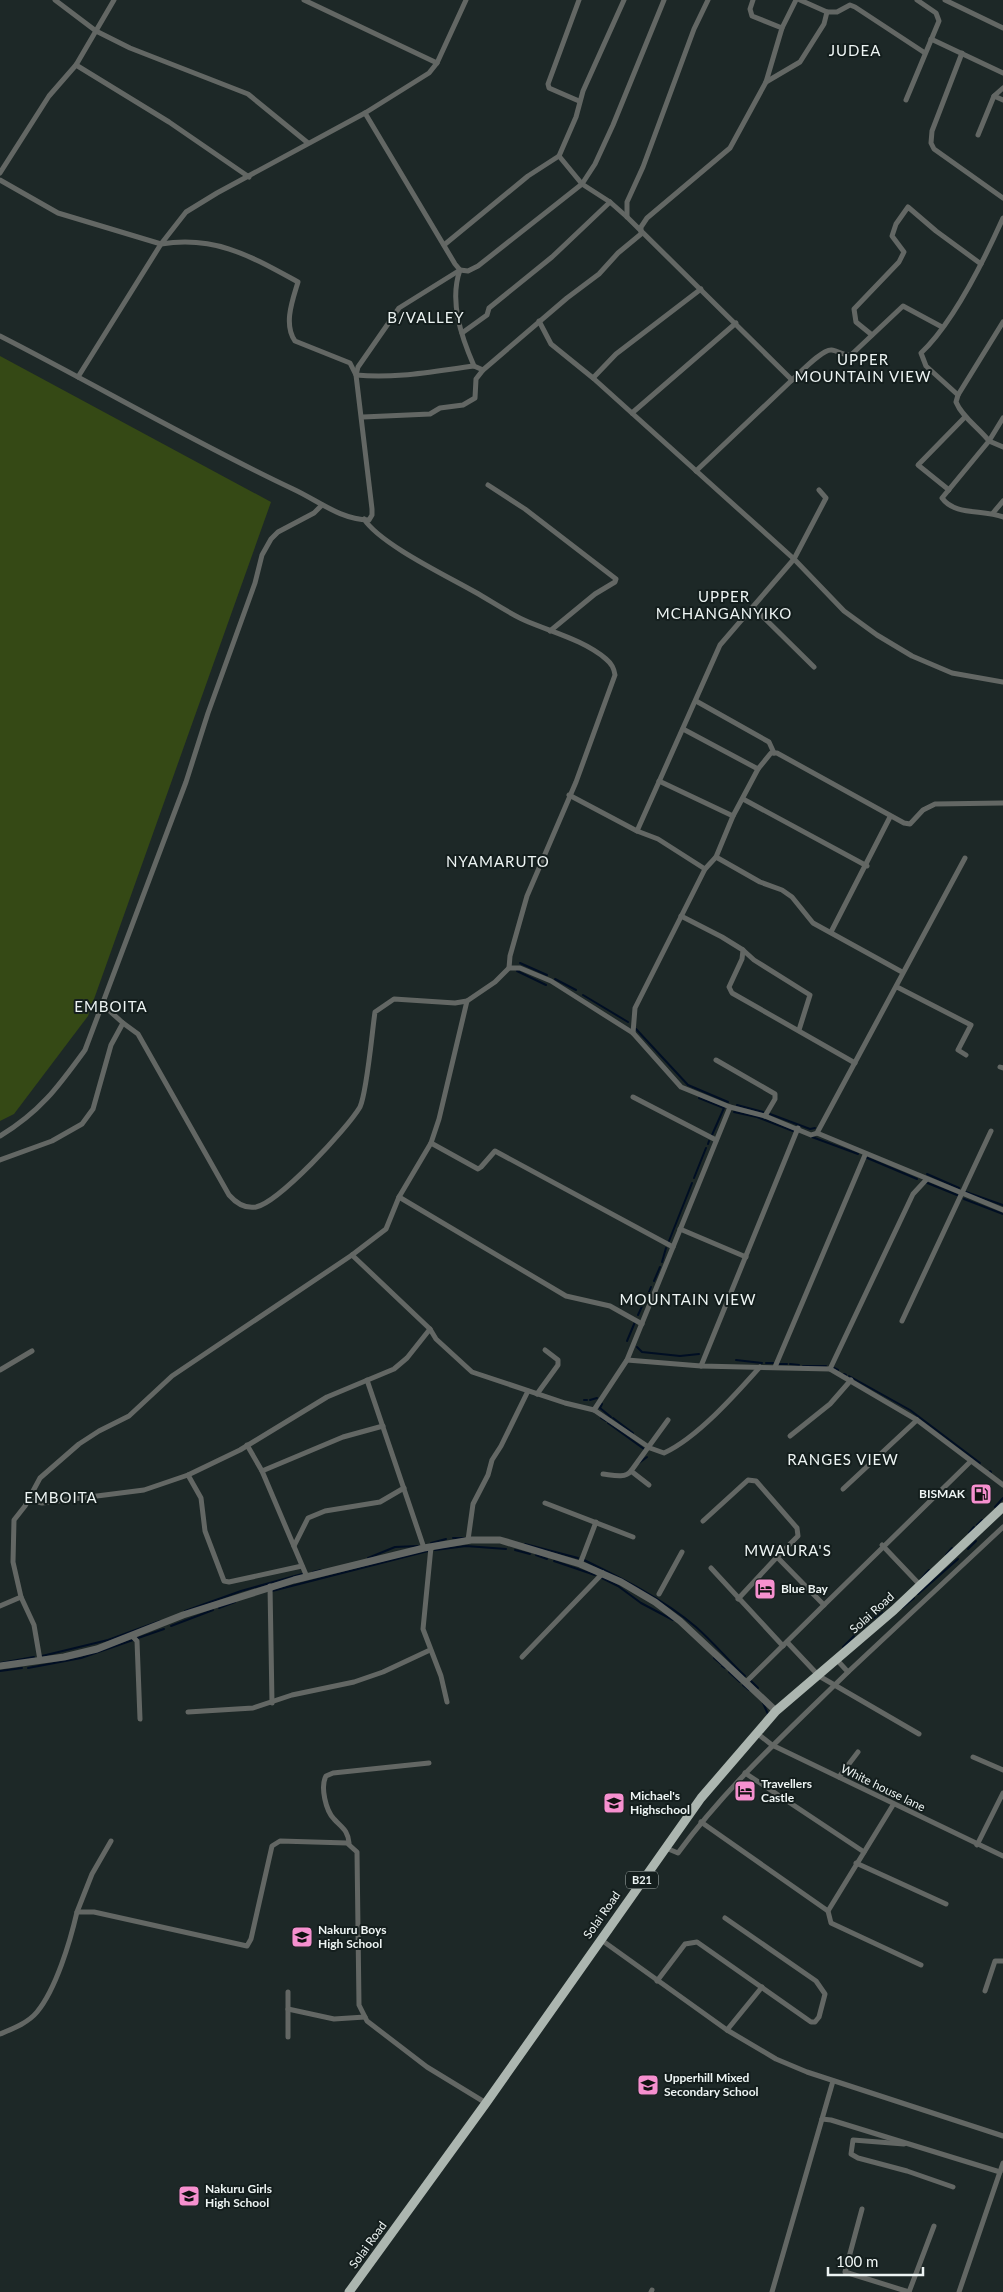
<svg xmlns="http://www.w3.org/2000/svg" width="1003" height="2292" font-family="Lato,sans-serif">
  <rect width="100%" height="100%" fill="#1d2827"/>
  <polygon fill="#354915" points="0,356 271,502 88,1016 14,1114 0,1121"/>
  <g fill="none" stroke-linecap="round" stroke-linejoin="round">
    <g stroke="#000e23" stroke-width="2">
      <polyline points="520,963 547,975"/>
      <polyline points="517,971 546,985"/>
      <polyline points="555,979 576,990"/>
      <polyline points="583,995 628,1022"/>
      <polyline points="636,1029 688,1085 728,1102"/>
      <polyline points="699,1098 724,1108 712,1135"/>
      <polyline points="737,1105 763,1112"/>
      <polyline points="734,1112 757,1117 793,1131"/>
      <polyline points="770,1114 810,1129 815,1128"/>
      <polyline points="812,1137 858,1154"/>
      <polyline points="708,1144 709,1141"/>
      <polyline points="865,1157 917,1179"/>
      <polyline points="927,1174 959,1188"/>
      <polyline points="694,1178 706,1148"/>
      <polyline points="925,1182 957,1195"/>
      <polyline points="966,1192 1003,1205"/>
      <polyline points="964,1199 1003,1214"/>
      <polyline points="669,1241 692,1183"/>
      <polyline points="662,1262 666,1248"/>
      <polyline points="654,1281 660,1267"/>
      <polyline points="647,1297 651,1287"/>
      <polyline points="638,1315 645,1300"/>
      <polyline points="627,1341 635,1322"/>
      <polyline points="637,1347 642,1352 680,1356 699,1354"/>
      <polyline points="736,1360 762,1363"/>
      <polyline points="766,1363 773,1363"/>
      <polyline points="779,1364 787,1364"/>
      <polyline points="790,1364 799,1365"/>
      <polyline points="803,1366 826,1366"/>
      <polyline points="834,1368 838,1370"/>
      <polyline points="844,1374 846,1375"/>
      <polyline points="849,1376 910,1410 980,1463"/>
      <polyline points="584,1400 587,1400"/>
      <polyline points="590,1400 597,1398"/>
      <polyline points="602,1404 600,1408 611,1417"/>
      <polyline points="601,1418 606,1421"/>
      <polyline points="613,1418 633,1433"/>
      <polyline points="608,1423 644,1449"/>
      <polyline points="639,1463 647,1457"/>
      <polyline points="990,1471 991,1472"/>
      <polyline points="995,1507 1003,1498"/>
      <polyline points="977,1525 982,1520"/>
      <polyline points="969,1533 974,1527"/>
      <polyline points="453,1538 464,1538"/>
      <polyline points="431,1543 446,1539"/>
      <polyline points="525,1544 578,1558"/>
      <polyline points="968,1549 976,1541"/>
      <polyline points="435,1550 466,1546 506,1549"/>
      <polyline points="515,1550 530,1554"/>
      <polyline points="536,1555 547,1559"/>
      <polyline points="946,1555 952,1548"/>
      <polyline points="368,1558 395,1547 418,1546"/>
      <path d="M584 1560C623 1579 663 1599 696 1627 713 1642 728 1660 745 1676"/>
      <polyline points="554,1561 595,1575"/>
      <polyline points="313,1572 321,1570"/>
      <polyline points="602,1578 618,1586 641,1603 673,1620"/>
      <polyline points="921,1579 929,1570"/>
      <polyline points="272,1591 428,1551"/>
      <polyline points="918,1594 958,1559"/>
      <polyline points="219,1608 235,1602"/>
      <polyline points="902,1608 914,1598"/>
      <polyline points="185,1611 241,1591 302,1574"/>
      <polyline points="874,1618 882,1612"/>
      <polyline points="171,1626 213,1610"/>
      <polyline points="862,1629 867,1624"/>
      <polyline points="138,1638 164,1629"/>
      <polyline points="843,1647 854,1636"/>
      <polyline points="42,1656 108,1640 160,1621"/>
      <polyline points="714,1658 721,1664"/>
      <polyline points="0,1663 34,1657"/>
      <polyline points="722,1666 725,1668"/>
      <polyline points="28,1668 81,1658 133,1640"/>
      <polyline points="0,1671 22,1668"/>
      <polyline points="729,1672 740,1682"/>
      <polyline points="751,1681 758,1688"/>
      <polyline points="743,1685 749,1690"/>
      <polyline points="763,1703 768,1714"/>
    </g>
    <g stroke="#636764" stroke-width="5">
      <polyline points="55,0 96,31 130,48 248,94 308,143"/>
      <polyline points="304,0 437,63"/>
      <path d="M624 0 583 91 576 117 559 156 582 184 610 202 627 217 792 380C799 374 823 348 832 350 839 351 843 356 851 355L903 306 942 327"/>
      <polyline points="753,0 750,9 752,16 782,28"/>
      <polyline points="800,0 827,12 837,12 850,5 855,7 925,53"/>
      <polyline points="945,0 1003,28"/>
      <polyline points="931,39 1003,73"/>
      <polyline points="962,53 932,131 931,143 934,149 1003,198"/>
      <polyline points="76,65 169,122 249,177"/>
      <polyline points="766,82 800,62 824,24 827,12"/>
      <polyline points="994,96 1003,100"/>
      <polyline points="906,100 939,21 936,13 917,0"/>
      <polyline points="579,101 549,88 548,84 579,0"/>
      <polyline points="365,113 455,264 460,270 468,271 478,266 582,184 595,164 613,125 664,0"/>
      <polyline points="978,135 994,96 1003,88"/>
      <polyline points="0,173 49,96 76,65 114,0"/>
      <path d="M0 180 58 213 161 244C216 235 252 257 298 282 293 299 283 324 295 341L350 363 356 375C396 379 435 371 474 366"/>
      <polyline points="627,217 627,202 643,167 694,29 708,0"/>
      <polyline points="444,245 528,176 559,156"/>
      <path d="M460 270C449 301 461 336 474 366L483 370 567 298 599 274 618 253 641 234V227L647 218 730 148 766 82 782 28 796 0"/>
      <polyline points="539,321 551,344 593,378 794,559 844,611 877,635 912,656 952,673 1003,682"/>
      <path d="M1003 322 958 395 956 402C962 417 979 428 989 441L942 498C955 516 983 509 1003 517"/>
      <polyline points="462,333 487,315 489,308 552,257 610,202"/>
      <polyline points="872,335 856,322 854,309 899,262 904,252 892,236 896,224 908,207 936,231 981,264"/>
      <path d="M0 336C98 386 193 442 293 489 319 501 339 519 369 520L372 515V509L356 375 358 367 399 308 460 270"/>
      <polyline points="78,377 161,244 186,212 217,193 365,113 429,73 437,63 466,0"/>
      <polyline points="593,378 616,354 701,289"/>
      <path d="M958 395 926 366 921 353C953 323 985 258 1003 218"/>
      <polyline points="632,413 736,323"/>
      <polyline points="363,417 430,414 440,408 463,405 475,398 476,379 483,370"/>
      <polyline points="1003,418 989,441 1003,447"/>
      <polyline points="696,471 792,380"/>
      <polyline points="488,485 525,509 616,579 615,582 595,594 550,631"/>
      <polyline points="949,490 918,465 965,417"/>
      <polyline points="993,513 1003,501"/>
      <path d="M364 519C380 544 447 576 475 592 491 601 507 612 524 620 551 632 584 640 606 659 612 664 614 668 615 675L576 782 527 896 510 956 509 968"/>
      <polyline points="753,607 814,667"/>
      <polyline points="696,701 769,742 774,753"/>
      <polyline points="683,729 758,769 771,753 777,753 904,823 910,824 923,810 935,804 1003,803"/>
      <polyline points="659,781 733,816"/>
      <polyline points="569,795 637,831"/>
      <polyline points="743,799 867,866"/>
      <polyline points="716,857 733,816 758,769"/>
      <polyline points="705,869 658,839 637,831 720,645 794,559 826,498 819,490"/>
      <polyline points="681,916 722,937 743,950 742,959 729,987 732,993 855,1063"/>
      <polyline points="831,932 890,817"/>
      <polyline points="743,950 754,960 810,995 799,1030"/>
      <polyline points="897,987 971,1025 958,1050 966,1055"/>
      <path d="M123 1023 138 1034 229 1195C236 1203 244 1209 256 1207 279 1202 347 1129 360 1107 367 1092 372 1032 375 1012L394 999 455 1003 467 1001 495 982 509 968H520L551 981 633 1033 681 1087 730 1107 765 1116 811 1135 817 1133 1003 1210"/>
      <polyline points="633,1033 635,1008 705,869 716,857 760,882 782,890 792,897 813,923 902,972"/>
      <polyline points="716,1060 775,1094 775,1099 765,1116"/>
      <polyline points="1000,1067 1003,1068"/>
      <polyline points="633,1097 716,1140"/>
      <polyline points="817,1133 965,858"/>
      <path d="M0 1136C40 1112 58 1087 85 1050L186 782 208 713 255 583 262 555 271 539 278 532 314 513 322 505"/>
      <polyline points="431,1143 478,1169 481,1167 495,1151 673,1247"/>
      <polyline points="0,1160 52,1141 82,1124 93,1109 111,1045 123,1023 104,1006"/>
      <polyline points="399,1197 566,1296 610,1306 642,1324"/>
      <polyline points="680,1229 746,1257"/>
      <polyline points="352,1255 430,1329"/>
      <polyline points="902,1321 991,1131"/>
      <polyline points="627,1360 701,1366 830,1369 917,1420 1003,1485"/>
      <polyline points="701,1366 798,1128"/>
      <polyline points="775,1367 865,1155"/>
      <polyline points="830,1369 913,1194 926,1180"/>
      <polyline points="0,1370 32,1351"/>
      <polyline points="367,1380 424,1548"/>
      <polyline points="537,1394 558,1365 558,1360 545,1350"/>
      <path d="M594 1410 650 1448 664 1453C697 1438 736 1394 760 1367"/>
      <polyline points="790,1436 830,1404 851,1380"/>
      <polyline points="247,1445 262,1471 307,1577"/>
      <polyline points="262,1471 343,1437 383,1426"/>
      <path d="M603 1474C612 1475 625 1479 631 1471"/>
      <polyline points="188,1475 201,1498 205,1531 224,1581 229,1582 302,1566"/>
      <polyline points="649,1485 631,1471 668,1420"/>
      <polyline points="843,1489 917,1420"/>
      <polyline points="29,1500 42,1503 144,1490 188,1475 240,1450 327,1397 394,1369 407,1358 430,1329 436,1339 472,1372 565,1403 594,1410 627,1360 730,1107"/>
      <polyline points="545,1503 633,1537"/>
      <polyline points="703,1521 748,1480 756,1481 797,1528 798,1536 777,1557 824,1605 746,1682"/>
      <polyline points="468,1540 473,1504 488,1475 492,1460 501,1446 528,1391"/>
      <polyline points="882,1545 920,1585"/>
      <polyline points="294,1546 308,1518 325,1511 380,1502 404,1488"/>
      <polyline points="431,1547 423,1629 441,1676 447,1702"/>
      <polyline points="580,1564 596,1522"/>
      <polyline points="711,1568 783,1646"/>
      <polyline points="270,1586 272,1703"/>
      <polyline points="659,1594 682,1552"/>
      <polyline points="738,1599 777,1557"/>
      <polyline points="824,1605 971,1461"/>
      <polyline points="0,1606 21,1597"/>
      <polyline points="132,1636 137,1641 140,1719"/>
      <polyline points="787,1642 819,1676 919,1734"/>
      <polyline points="522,1657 603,1573"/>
      <polyline points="40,1660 34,1625 21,1597 13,1562 14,1520 25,1506 40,1478 79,1444 99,1431 129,1416 172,1376 352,1255 386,1229 399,1197 431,1143 439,1119 467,1001"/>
      <polyline points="848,1672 1003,1527"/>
      <polyline points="188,1712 253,1708 292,1695 354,1682 383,1672 430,1650"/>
      <polyline points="758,1734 772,1745 1003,1856"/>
      <polyline points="973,1757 1003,1770"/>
      <polyline points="745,1773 864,1852"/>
      <polyline points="839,1777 858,1752"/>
      <polyline points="893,1805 828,1911 831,1923 921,1965"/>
      <polyline points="701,1822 828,1911"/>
      <path d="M349 1843C348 1830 342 1828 334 1819 326 1811 320 1787 326 1776L333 1773 429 1763"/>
      <polyline points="977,1845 1003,1793"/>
      <path d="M666 1848 678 1853C727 1786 789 1730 848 1672L837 1660"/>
      <polyline points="856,1863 946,1904"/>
      <polyline points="77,1912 92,1874 111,1841"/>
      <polyline points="600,1939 727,2030 776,2059 807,2072 1003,2136"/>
      <polyline points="657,1981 685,1944 697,1942 811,2022 815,2022 819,2017 825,1994 816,1981 725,1918"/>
      <polyline points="985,1991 995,1961 1003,1961"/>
      <polyline points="288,1992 288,2037"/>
      <polyline points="288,2009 334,2019 365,2017"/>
      <polyline points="727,2030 762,1987"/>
      <path d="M0 2034C12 2029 28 2023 37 2012 56 1989 70 1942 77 1912H94L247 1946 251 1939 272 1846 280 1841 347 1843 357 1852 359 2005 367 2021 427 2067 486 2103"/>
      <polyline points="822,2119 833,2081"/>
      <polyline points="904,2144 853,2140 851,2154 858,2158 907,2171 953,2187"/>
      <polyline points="862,2209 845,2272 909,2292"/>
      <polyline points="651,2292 652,2290"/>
      <polyline points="772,2292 822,2119 831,2120 1000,2172"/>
      <polyline points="909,2292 934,2226"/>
      <polyline points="959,2292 1003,2163"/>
    </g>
    <polyline stroke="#636764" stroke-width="7" points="0,1666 64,1657 97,1649 183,1615 294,1580 424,1548 471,1540 500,1540 580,1564 621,1582 655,1602 680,1621 776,1711"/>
    <polyline stroke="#acb6b0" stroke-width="9" points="349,2292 486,2103 701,1798 776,1711 894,1610 1003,1507"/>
  </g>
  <defs>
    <g id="fuel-square" transform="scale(1.125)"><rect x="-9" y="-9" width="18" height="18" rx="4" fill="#f690cf" stroke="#141e1d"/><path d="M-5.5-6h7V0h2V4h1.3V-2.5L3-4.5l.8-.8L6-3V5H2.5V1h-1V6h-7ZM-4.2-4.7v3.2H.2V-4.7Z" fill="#111"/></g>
    <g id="hotel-square" transform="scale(1.125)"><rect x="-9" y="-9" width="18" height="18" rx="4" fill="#f690cf" stroke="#141e1d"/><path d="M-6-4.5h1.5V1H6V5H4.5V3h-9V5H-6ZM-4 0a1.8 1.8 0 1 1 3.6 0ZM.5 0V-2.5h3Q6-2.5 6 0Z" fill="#111"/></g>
    <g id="school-square" transform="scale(1.125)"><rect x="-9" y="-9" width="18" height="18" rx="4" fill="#f690cf" stroke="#141e1d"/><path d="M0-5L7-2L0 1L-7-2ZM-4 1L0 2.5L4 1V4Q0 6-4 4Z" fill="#111"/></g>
  </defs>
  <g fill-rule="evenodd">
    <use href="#fuel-square" x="981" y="1494"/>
    <use href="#hotel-square" x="765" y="1589"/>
    <use href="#hotel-square" x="745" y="1791"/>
    <use href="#school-square" x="614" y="1803"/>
    <use href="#school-square" x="302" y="1937"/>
    <use href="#school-square" x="648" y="2085"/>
    <use href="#school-square" x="189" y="2196"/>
  </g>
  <g text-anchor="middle" stroke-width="4" stroke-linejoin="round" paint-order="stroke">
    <rect fill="#141e1d" stroke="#acb4b3" stroke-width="1" x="626" y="1871.5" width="32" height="17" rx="4"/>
    <g font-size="11" font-weight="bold" fill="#edf4f3">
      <text x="642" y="1884">B21</text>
    </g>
    <g font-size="12" font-weight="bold" fill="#edf4f3" stroke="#141e1d" text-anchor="start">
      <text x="965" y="1498" text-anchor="end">BISMAK</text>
      <text x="781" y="1593">Blue Bay</text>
      <text x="761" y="1788">Travellers<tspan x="761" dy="14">Castle</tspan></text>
      <text x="630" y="1800">Michael's<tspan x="630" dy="14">Highschool</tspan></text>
      <text x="318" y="1934">Nakuru Boys<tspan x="318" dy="14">High School</tspan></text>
      <text x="664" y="2082">Upperhill Mixed<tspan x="664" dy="14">Secondary School</tspan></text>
      <text x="205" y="2193">Nakuru Girls<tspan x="205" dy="14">High School</tspan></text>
    </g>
    <g font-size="12" fill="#edf4f3" stroke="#141e1d">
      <text transform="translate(872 1613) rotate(-42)" y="4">Solai Road</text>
      <text transform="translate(883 1788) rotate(26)" y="4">White house lane</text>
      <text transform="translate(602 1915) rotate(-55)" y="4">Solai Road</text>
      <text transform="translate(368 2245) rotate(-54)" y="4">Solai Road</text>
    </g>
    <g font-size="15" letter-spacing="1" fill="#edf4f3" stroke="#141e1d">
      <text x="855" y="56">JUDEA</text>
      <text x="426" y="323">B/VALLEY</text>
      <text x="863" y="365">UPPER<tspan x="863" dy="17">MOUNTAIN VIEW</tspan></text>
      <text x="724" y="602">UPPER<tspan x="724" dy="17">MCHANGANYIKO</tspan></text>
      <text x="498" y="867">NYAMARUTO</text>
      <text x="111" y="1012">EMBOITA</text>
      <text x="688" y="1305">MOUNTAIN VIEW</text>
      <text x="843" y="1465">RANGES VIEW</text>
      <text x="61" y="1503">EMBOITA</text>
      <text x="788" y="1556">MWAURA'S</text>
    </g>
  </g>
  <path d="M828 2267v8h95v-8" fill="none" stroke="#edf4f3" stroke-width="2.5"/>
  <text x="836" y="2267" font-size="15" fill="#edf4f3" stroke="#141e1d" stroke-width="4" paint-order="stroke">100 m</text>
</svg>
